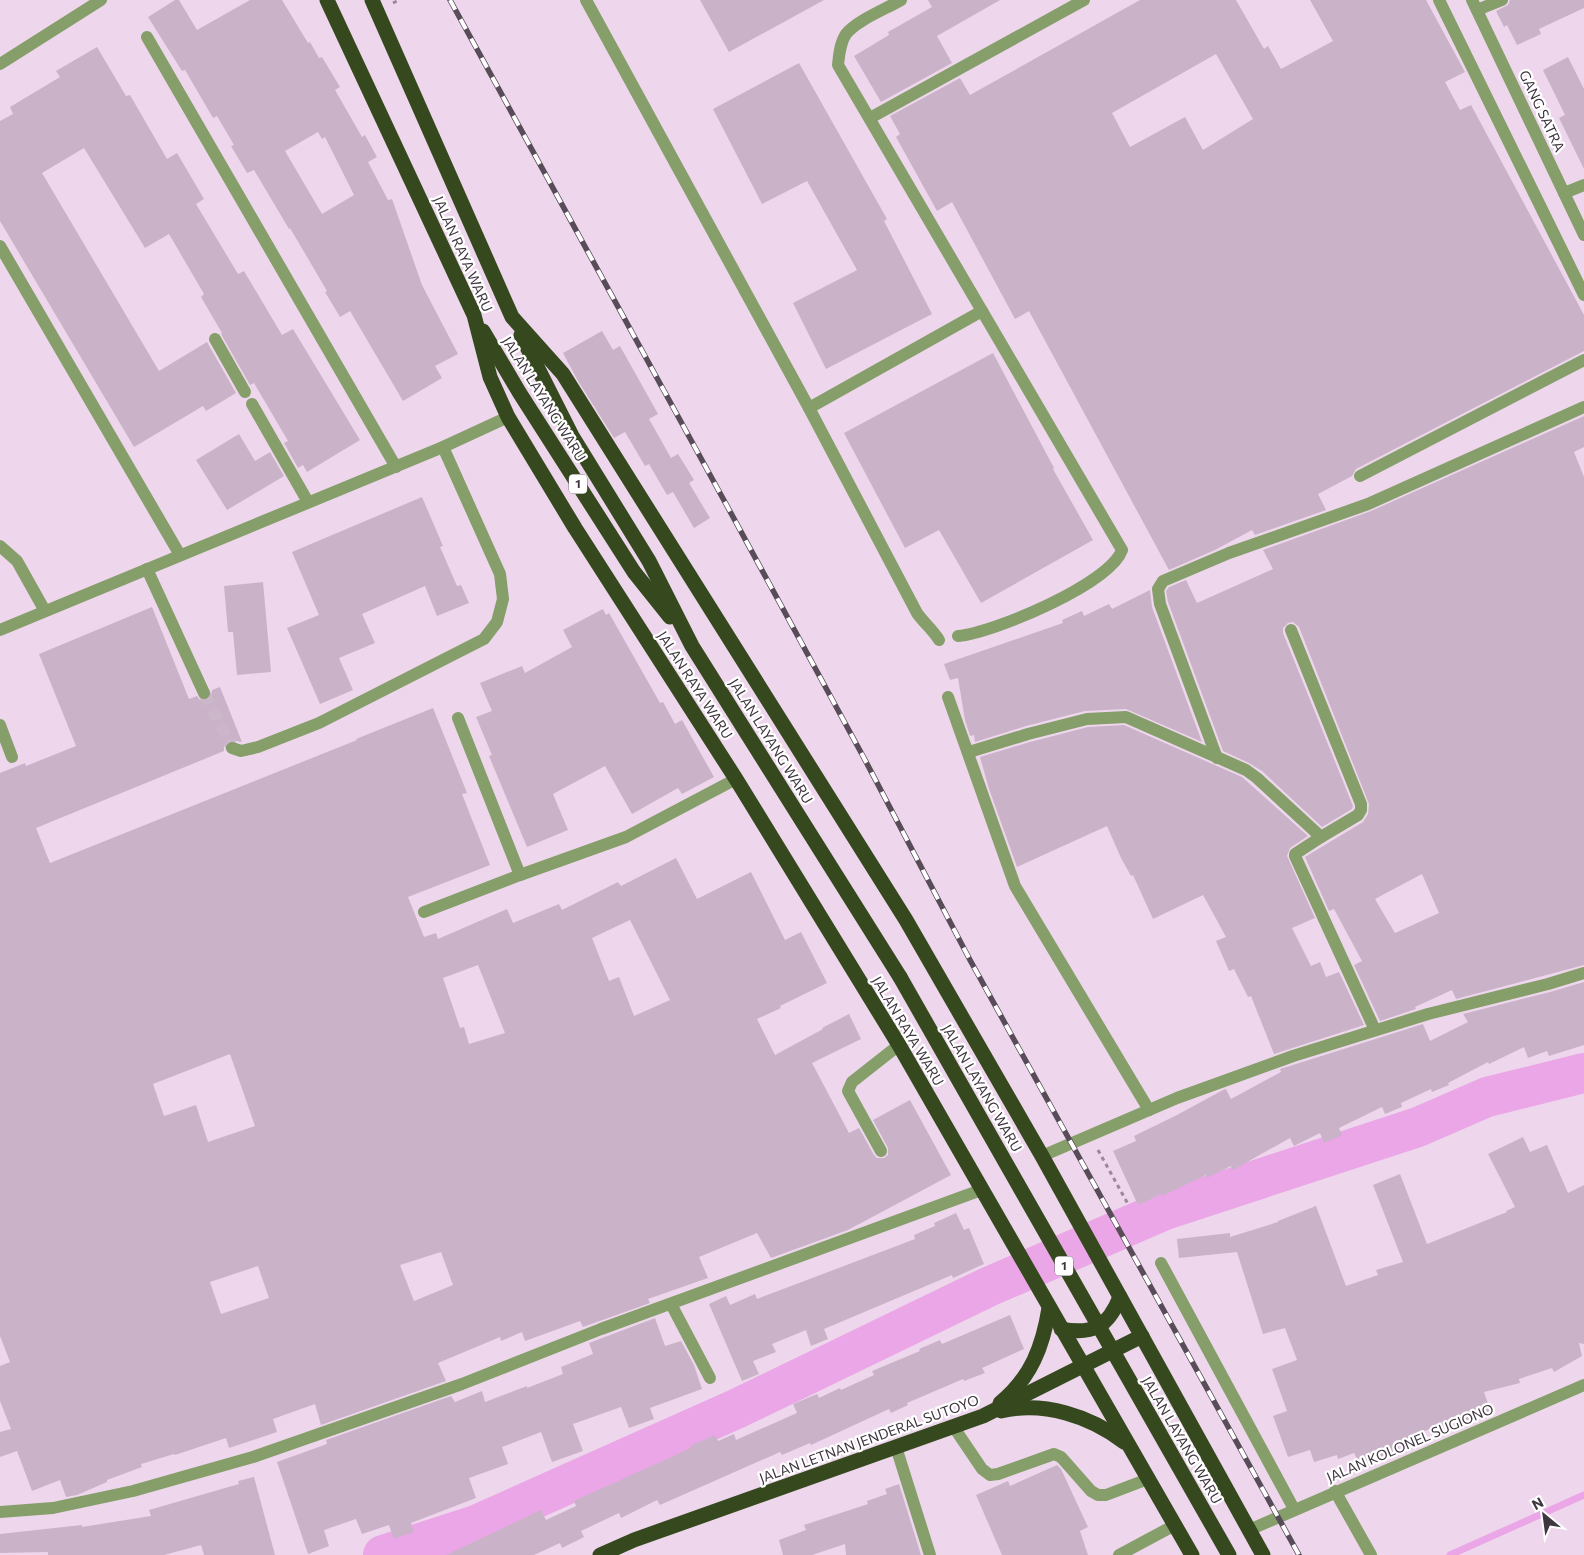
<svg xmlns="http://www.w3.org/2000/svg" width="1584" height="1555" font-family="Commissioner,sans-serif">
  <rect width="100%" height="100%" fill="#eed7ec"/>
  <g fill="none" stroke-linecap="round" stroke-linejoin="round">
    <polyline stroke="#eaa6e6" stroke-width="7" points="1450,1555 1584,1495"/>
    <polyline stroke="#eaa6e6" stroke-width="40" points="383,1555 476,1525 736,1409 988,1287 1165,1210 1418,1127 1487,1097 1584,1073"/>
  </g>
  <g fill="#cab3c8" fill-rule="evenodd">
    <path d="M175 0H179L197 30 250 0H282L308 43 310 42 319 58 322 57 340 87 335 90 362 137 365 135 377 157 368 162 388 200 392 199 422 285 458 354 435 366 442 378 403 401 350 311 340 317 325 292 327 291 290 228 289 229 254 170 247 173 231 146 234 145 217 116 213 118 185 70 182 71 148 17ZM318 132 322 139 325 137 354 195 322 214 285 151Z"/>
    <polygon points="700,0 824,0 729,52"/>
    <polygon points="928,0 1000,0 937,36 952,63 881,102 854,56 889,35 888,32 932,7"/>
    <path d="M1140 0H1236L1264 49 1268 46 1281 69 1333 41 1310 0H1426L1465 72 1445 82 1460 110 1471 105 1584 315V351L1356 469 1352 476 1318 494 1326 510 1255 535 1252 530 1215 550 1169 570 1029 311 1015 319 952 202 937 211 896 137 900 134 890 116 960 78 970 95ZM1216 54 1253 119 1203 150 1185 117 1130 147 1112 113Z"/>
    <polygon points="1510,0 1584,0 1584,8 1539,29 1541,34 1517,45 1507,25 1504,27 1496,11 1508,5"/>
    <polygon points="97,47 126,96 130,95 167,159 177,153 204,199 196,204 238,274 244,271 282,335 293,329 360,440 307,472 303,465 298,468 284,443 288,441 254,383 250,385 221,334 222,333 201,297 204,294 169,234 145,248 84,148 42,173 159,371 207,342 236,393 206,411 203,406 134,447 0,221 0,121 13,114 10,107 60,77 56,71"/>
    <polygon points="1568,57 1584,89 1584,169 1559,118 1565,115 1543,70"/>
    <polygon points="799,63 887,219 884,221 932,314 826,369 793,303 857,270 807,181 762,204 713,109"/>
    <polygon points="602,331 613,350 620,346 658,414 649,419 671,458 678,454 694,480 689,483 710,518 694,528 673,492 667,495 649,464 645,466 625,432 614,438 578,381 563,353"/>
    <polygon points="993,353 1054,468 1053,469 1093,540 981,603 939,530 905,548 844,433"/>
    <path d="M1584 416V447L1574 452 1584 477V965L1456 999 1452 990 1415 1007 1416 1009 1380 1021 1354 965 1362 961 1334 909 1329 911 1305 857 1363 822 1368 814 1369 804 1299 627 1293 622 1288 623 1283 628V633L1353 806 1352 809 1322 827 1262 771 1249 763 1223 751 1168 602 1166 591 1169 587 1186 580 1197 603 1273 569 1263 550 1371 511ZM1422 874 1439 913 1395 933 1375 899Z"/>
    <polygon points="239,434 255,461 270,452 284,476 227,510 196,460"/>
    <polygon points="422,497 443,546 440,547 457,586 461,585 469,603 437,616 425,586 362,614 375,643 339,658 353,690 320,704 287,628 319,615 292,552"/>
    <polygon points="263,582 271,672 237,675 233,632 228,632 224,586"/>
    <polygon points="1150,590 1152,607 1202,742 1126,709 1085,711 1026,726 975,742 974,735 970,736 965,720 958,678 950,680 944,664 1063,623 1062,620 1082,611 1084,616 1109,604 1112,609"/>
    <path d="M152 607 189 699 197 696 200 700 207 701 211 697 212 690 220 687 242 742 230 740 224 745V751L36 828 50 863 357 740 356 739 433 708 467 793 462 794 490 865 408 897 424 937 436 933 438 939 507 909 513 923 559 904 562 910 618 882 621 886 676 858 697 899 751 872 785 940 801 932 827 983 780 1006 781 1008 757 1019 775 1055 823 1029 822 1028 849 1014 861 1039 812 1063 849 1133 859 1128 874 1155 877 1158H884L888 1155V1148L873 1120 910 1100 951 1175 848 1230 771 1258 757 1233 699 1257 708 1278 648 1299 650 1303 583 1327 580 1321 525 1341 522 1332 501 1341 500 1337 438 1363 446 1381 321 1425 315 1404 273 1419 277 1432 229 1448 226 1438 175 1455 174 1454 141 1464 142 1467 107 1480V1482L77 1495 66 1497 60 1480 32 1491 17 1451 0 1457V1432L11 1429 0 1401V1366L10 1362 0 1336V773L25 763 26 766 76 746 39 654ZM630 920 670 1000 634 1016 619 977 609 981 592 938ZM478 965 505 1033 469 1044 464 1027 460 1028 443 978ZM230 1054 255 1126 208 1142 196 1105 164 1116 153 1084ZM441 1252 453 1285 414 1301 400 1265ZM258 1266 269 1298 221 1314 210 1282Z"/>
    <polygon points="603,609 606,615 609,613 660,703 663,702 675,724 682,720 714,777 682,794 678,788 632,814 605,766 553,794 568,830 527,847 489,756 492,755 476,717 492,711 480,683 522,666 525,673 572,647 563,630"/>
    <polygon points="1124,725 1242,777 1308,836 1290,848 1287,856 1315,918 1292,928 1311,966 1320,962 1326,977 1339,972 1364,1025 1274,1054 1251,996 1248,997 1234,969 1229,971 1216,941 1226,937 1203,895 1153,919 1133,875 1131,876 1121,858 1107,826 1017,867 989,789 980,757 1030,742 1088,727"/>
    <polygon points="1584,982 1584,1045 1549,1056 1547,1051 1528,1058 1524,1047 1489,1064 1488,1062 1448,1083 1449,1085 1432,1092 1431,1089 1401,1103 1402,1107 1385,1114 1382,1107 1339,1128 1342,1135 1324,1143 1320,1133 1294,1146 1290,1138 1233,1170 1231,1166 1207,1178 1206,1175 1162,1196 1161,1194 1138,1205 1113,1151 1136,1141 1134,1136 1177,1115 1223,1090 1226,1089 1231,1099 1281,1072 1280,1069 1296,1064 1423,1024 1430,1041 1468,1022 1463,1014 1550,992"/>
    <polygon points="1523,1137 1530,1152 1547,1145 1568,1193 1584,1185 1584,1344 1579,1343 1582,1356 1554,1372 1552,1368 1519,1379 1520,1383 1484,1392 1491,1412 1456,1424 1455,1421 1442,1426 1441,1424 1397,1443 1400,1450 1378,1458 1377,1455 1360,1464 1354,1453 1338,1459 1337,1455 1314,1462 1310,1450 1288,1457 1273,1416 1287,1411 1272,1369 1297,1360 1285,1328 1263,1334 1237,1252 1179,1258 1177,1239 1230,1233 1230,1237 1278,1222 1278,1221 1316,1206 1346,1286 1378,1275 1376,1270 1403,1262 1373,1185 1400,1174 1427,1244 1507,1212 1506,1211 1515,1207 1488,1154"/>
    <polygon points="956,1213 964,1230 969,1228 984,1264 953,1278 952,1275 824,1329 828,1339 811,1346 806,1330 772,1344 776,1352 753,1361 759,1374 742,1381 709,1304 726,1296 730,1305 755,1294 757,1299 915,1239 914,1235 935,1226 934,1223"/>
    <polygon points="1010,1315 1024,1349 982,1368 985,1373 964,1381 963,1379 907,1403 908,1405 891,1413 889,1409 811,1445 810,1443 782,1455 780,1452 660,1505 657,1500 621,1518 619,1513 581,1531 584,1537 562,1548 560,1543 534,1555 446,1555 541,1510 546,1520 576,1506 574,1501 691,1448 690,1446 715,1435 718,1441 734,1434 736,1440 797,1413 793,1404 817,1394 819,1398 840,1388 841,1390 874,1375 872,1371 920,1351 919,1349 940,1340 942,1344"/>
    <polygon points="655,1318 665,1346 681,1341 694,1365 702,1389 650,1408 654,1419 629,1428 621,1407 573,1424 583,1451 552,1462 541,1432 502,1447 508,1464 469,1478 476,1498 411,1523 414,1532 394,1539 389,1525 362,1534 356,1519 324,1530 329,1546 308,1554 277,1462 327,1444 326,1440 451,1396 455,1402 482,1391 485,1402 527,1386 527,1388 563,1374 561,1367 593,1354 589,1343"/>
    <polygon points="1057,1465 1061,1469 1088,1527 1080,1531 1088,1555 1002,1555 976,1495 1008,1481 1010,1486"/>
    <polygon points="254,1477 275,1555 204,1555 201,1545 164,1555 48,1555 48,1552 0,1553 0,1534 82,1525 82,1527 151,1516 149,1510 239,1484 238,1481"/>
    <polygon points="899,1484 921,1555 846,1555 845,1544 812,1555 783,1555 779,1540 806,1530 804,1525 868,1504 867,1501 887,1494 885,1489"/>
  </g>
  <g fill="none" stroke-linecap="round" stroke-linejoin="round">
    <polyline stroke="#cbb7c9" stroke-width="12" stroke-dasharray="12 6" stroke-linecap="butt" points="204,693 232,748"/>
    <g stroke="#998998" stroke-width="3" stroke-dasharray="4 4" stroke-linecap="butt">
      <polyline points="393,3 399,0"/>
      <polyline points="1098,1150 1128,1204"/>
    </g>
    <g stroke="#859e6a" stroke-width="12">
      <path d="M586 0 809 408 917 613C924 623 933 630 939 640"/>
      <path d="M901 0C886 9 857 20 846 34 840 43 839 55 838 65L1122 550C1110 584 993 633 958 636"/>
      <polyline points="1439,0 1584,295"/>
      <polyline points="1472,0 1584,235"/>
      <polyline points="1477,10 1502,0"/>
      <polyline points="147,37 396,467"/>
      <polyline points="0,64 101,0"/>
      <polyline points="870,118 1084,0"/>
      <polyline points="1564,193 1584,185"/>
      <polyline points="0,246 180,555"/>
      <polyline points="215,339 245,392"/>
      <polyline points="252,404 308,502"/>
      <polyline points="809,408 982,311"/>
      <polyline points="1360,476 1584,360"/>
      <polyline points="0,546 17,561 45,611"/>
      <polyline points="147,569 204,693"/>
      <polyline points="0,630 443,447 508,417"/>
      <polyline points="948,697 1015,886 1149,1110"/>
      <polyline points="458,718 520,875"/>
      <polyline points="0,725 12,757"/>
      <polyline points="232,748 241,751 258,747 319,723 484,639 497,622 503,599 500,574 443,447"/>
      <polyline points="969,752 1028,734 1087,719 1126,717 1246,770 1257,778 1321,837 1358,815 1361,810 1361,804 1291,630"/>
      <polyline points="1217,758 1160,604 1158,589 1163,581 1229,553 1368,504 1584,407"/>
      <polyline points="1321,837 1295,854 1295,856 1375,1030"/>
      <polyline points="424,912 520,875 626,837 736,779"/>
      <polyline points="881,1151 848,1091 852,1082 899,1045"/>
      <polyline points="1042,1156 1177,1098 1293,1056 1428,1014 1548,984 1584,973"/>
      <polyline points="1161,1263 1294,1509"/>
      <polyline points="671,1304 710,1378"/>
      <polyline points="953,1426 982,1469 990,1475 998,1474 1054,1454 1061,1457 1091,1491 1098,1495 1106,1495 1148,1479"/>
      <polyline points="896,1447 930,1555"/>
      <polyline points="1335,1491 1371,1555"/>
      <polyline points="0,1512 53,1508 133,1491 253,1457 462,1384 601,1329 981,1190"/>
      <polyline points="1249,1530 1584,1385"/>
      <polyline points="1119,1555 1175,1525"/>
    </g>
    <g stroke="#36491e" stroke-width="15">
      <polyline points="327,0 474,315 490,377 508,417 575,528 736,779 899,1045 1192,1555"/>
      <polyline points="372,0 512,317 563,374 906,920 1042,1156 1263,1555"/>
      <polyline points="483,331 519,392 634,572 670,617"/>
      <polyline points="521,335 572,436 649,561 692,646 900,977"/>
      <path d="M1061 1329C1093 1335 1108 1327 1120 1297"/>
      <path d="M1000 1403C1031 1378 1043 1346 1049 1308"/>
      <path d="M1001 1411C1044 1401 1090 1416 1124 1442"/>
      <polyline points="600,1555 634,1540 983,1416 1142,1336"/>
    </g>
    <g stroke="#574c57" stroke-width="5.5">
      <polyline id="rail" points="450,0 726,504 864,758 970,960 1299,1555"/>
    </g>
    <use href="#rail" stroke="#fff" stroke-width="4" stroke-dasharray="11" stroke-linecap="butt"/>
    <polyline stroke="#36491e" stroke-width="15" points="900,977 1229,1555"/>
  </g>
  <g text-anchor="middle" stroke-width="4.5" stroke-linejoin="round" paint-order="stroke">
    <g fill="#fff" stroke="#797279" stroke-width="1">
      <rect x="569" y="474.5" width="18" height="19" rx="4"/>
      <rect x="1055" y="1256.5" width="18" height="19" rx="4"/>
    </g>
    <g font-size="12" font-weight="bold" fill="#3f363f">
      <text x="578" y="488">1</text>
      <text x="1064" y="1270">1</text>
    </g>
    <g font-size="14" fill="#3f363f" stroke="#fff">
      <text transform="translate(1542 111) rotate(65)" y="5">GANG SATRA</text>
      <text transform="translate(463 254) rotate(66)" y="5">JALAN RAYA WARU</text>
      <text transform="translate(544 399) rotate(58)" y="5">JALAN LAYANG WARU</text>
      <text transform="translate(695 685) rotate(57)" y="5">JALAN RAYA WARU</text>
      <text transform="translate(771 741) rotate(58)" y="5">JALAN LAYANG WARU</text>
      <text transform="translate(908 1031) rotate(59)" y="5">JALAN RAYA WARU</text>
      <text transform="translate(982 1088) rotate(60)" y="5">JALAN LAYANG WARU</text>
      <text transform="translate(869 1439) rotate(-20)" y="5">JALAN LETNAN JENDERAL SUTOYO</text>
      <text transform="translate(1182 1440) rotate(60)" y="5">JALAN LAYANG WARU</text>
      <text transform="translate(1410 1443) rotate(-23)" y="5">JALAN KOLONEL SUGIONO</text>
    </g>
  </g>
  <g transform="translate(1544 1515) rotate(331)" stroke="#ffffff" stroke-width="4" paint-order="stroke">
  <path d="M0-4L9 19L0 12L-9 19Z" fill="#3f363f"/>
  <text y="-8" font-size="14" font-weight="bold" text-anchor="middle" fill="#3f363f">N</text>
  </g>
</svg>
